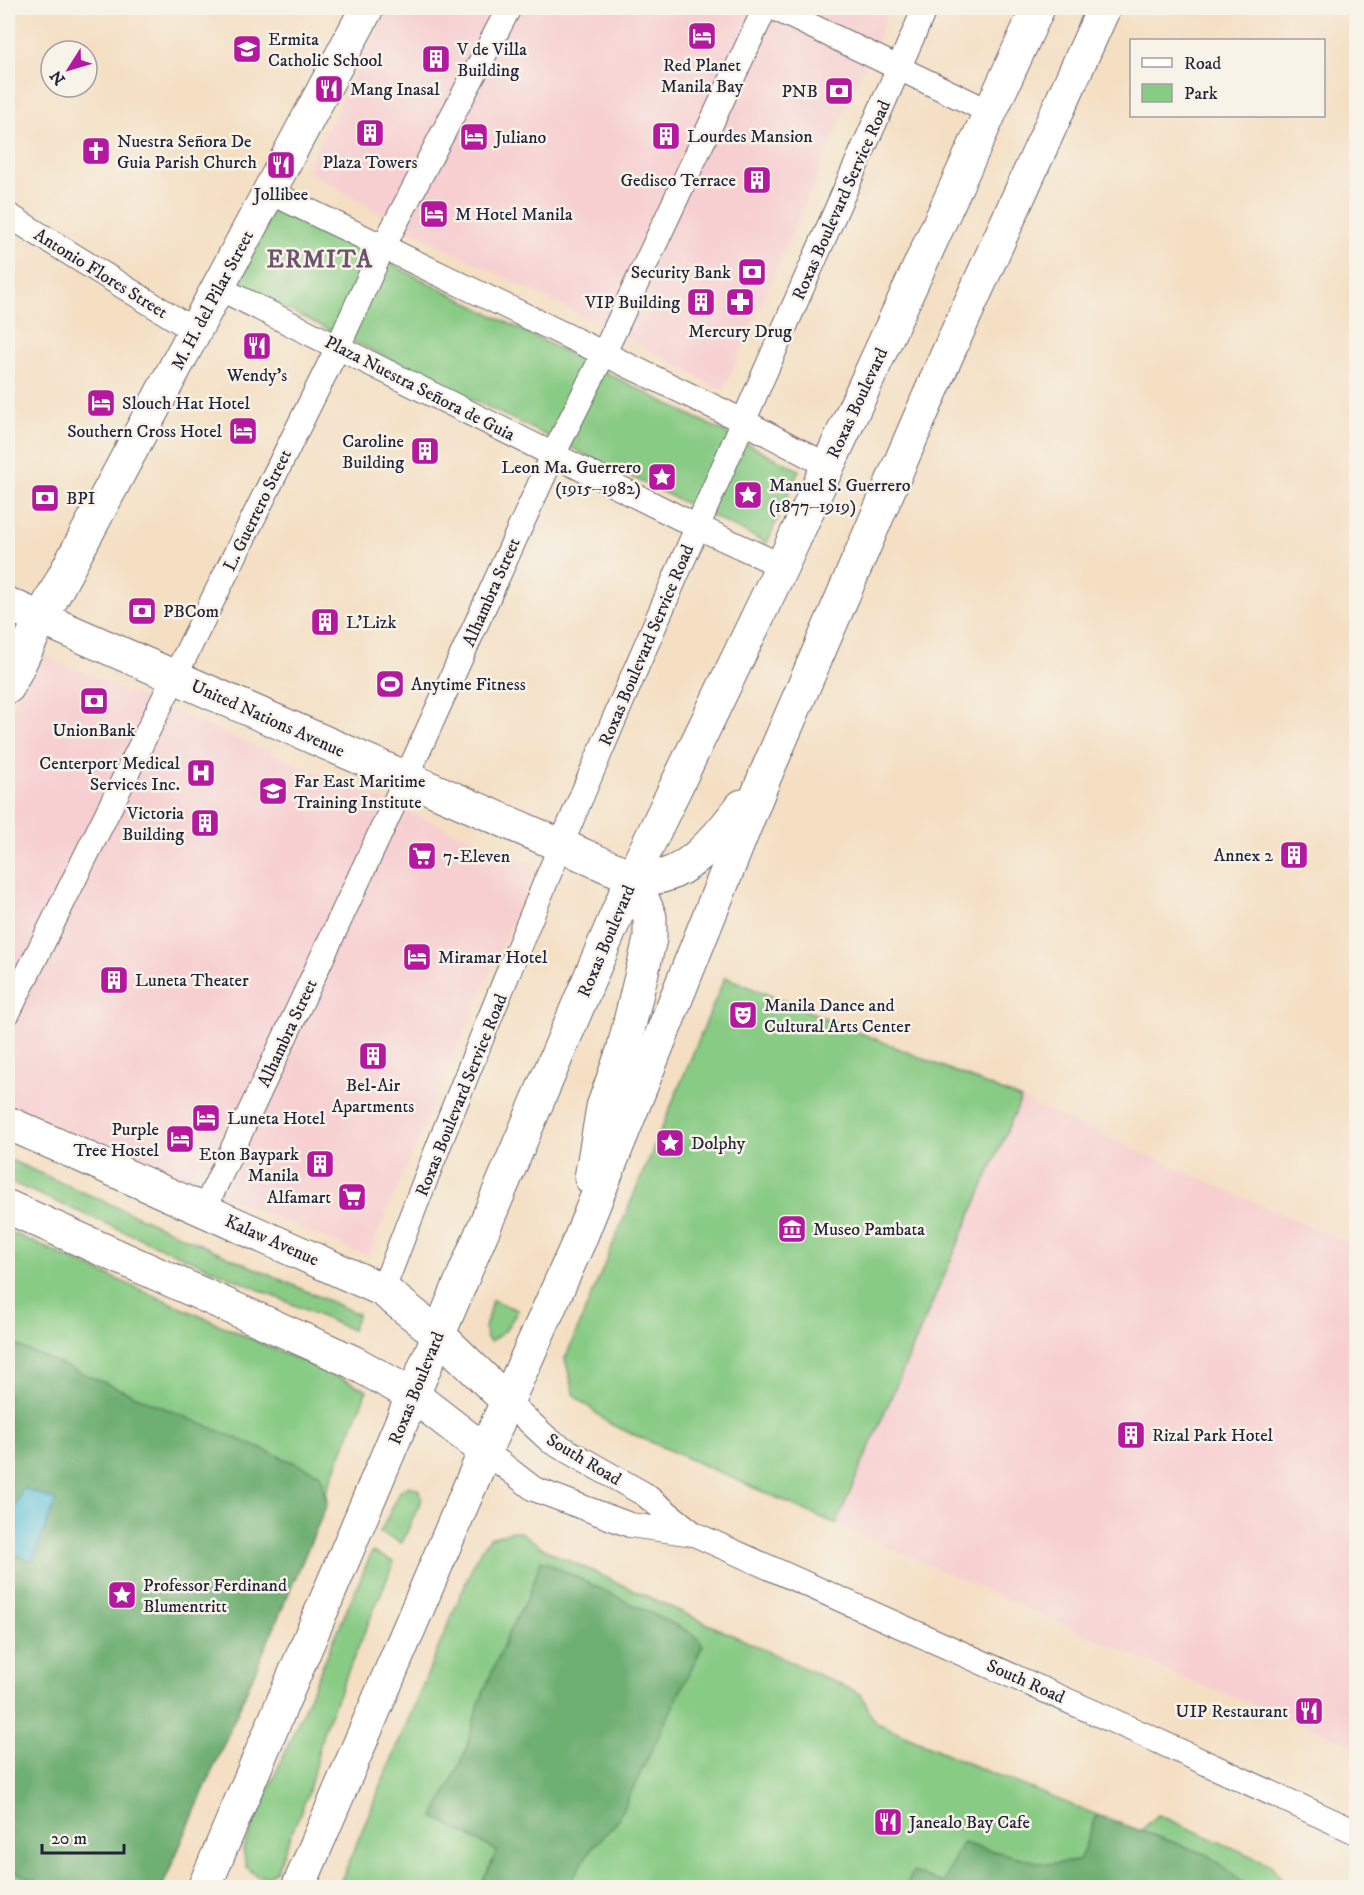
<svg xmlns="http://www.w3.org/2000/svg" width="1364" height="1895" font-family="'IM FELL DW Pica',serif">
  <rect width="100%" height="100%" fill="#f7f3e8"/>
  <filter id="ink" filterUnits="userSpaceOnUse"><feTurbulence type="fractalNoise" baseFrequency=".0167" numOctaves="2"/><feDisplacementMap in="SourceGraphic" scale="12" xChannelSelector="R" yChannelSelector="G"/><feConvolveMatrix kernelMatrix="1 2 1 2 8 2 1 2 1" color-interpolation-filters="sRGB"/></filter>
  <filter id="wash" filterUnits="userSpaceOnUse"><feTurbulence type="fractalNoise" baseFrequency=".008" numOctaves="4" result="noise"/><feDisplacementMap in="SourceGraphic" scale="24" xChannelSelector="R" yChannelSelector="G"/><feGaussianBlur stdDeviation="1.35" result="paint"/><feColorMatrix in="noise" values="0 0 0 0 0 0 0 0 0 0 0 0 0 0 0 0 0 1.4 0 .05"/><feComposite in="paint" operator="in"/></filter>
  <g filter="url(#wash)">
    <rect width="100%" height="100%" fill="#f4dfc3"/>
    <g fill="#f7cfd0">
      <polygon points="388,8 890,8 723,391 631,340 412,231 306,170"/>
      <polygon points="40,654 536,866 368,1256 8,1106 8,720"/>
      <polygon points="1021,1099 1356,1247 1356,1745 1175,1674 836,1524"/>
    </g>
    <g fill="#88cb84" stroke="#557660" stroke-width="1.5">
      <polygon points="257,196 799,470 767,543 217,275"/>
      <polygon points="725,977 1021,1099 836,1524 610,1424 575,1396 565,1359"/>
      <polygon points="8,1159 358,1314 352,1330 8,1181"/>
      <polygon points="8,1231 367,1390 326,1492 327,1504 162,1887 8,1887"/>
      <polygon points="492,1300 518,1310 505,1331 490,1342 486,1337 485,1328"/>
      <polygon points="409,1486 418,1489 422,1498 402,1543 380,1533 401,1490"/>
      <polygon points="513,1531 520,1532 546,1550 861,1694 875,1722 972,1765 1139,1832 1158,1815 1270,1864 1288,1887 338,1888 476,1558 490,1538"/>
      <polygon points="372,1552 394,1562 324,1729 308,1794 276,1871 268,1876 257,1876 246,1867 243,1849"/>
    </g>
    <g fill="#6eaf72" stroke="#486856" stroke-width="1.5">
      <polygon points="8,1342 321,1474 327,1504 162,1887 50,1887 8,1869"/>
      <polygon points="541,1560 694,1634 703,1645 616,1823 591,1849 567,1887 480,1887 497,1851 434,1817 465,1753 479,1703 510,1629 528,1598"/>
      <polygon points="1097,1815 1208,1855 1248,1887 906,1887 913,1872 943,1883 962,1843 1045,1864 1079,1861"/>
    </g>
    <polygon fill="#5ec4db" stroke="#40738b" stroke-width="1.5" points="23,1488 56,1501 32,1561 8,1551 8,1524"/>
  </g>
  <g filter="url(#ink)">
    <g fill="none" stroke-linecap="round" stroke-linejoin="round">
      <g stroke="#6c646b" stroke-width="26">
        <g id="street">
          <polyline points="774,8 990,112"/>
          <polyline points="270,192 745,422 828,466"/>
          <polyline points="8,215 195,331"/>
          <polyline points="219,288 696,526 782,566"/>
          <polyline points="8,1013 338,347 383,247 509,8"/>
          <polyline points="204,1210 406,778 553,455 604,353 765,8"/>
          <path d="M383 1290C547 856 739 433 925 8"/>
          <polyline points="507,1401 550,1441 644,1494 694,1534 1147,1736 1356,1832"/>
          <polyline points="485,1451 534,1489 630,1525 694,1534"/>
        </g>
      </g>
      <g stroke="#6c646b" stroke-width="35">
        <g id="secondary">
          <polyline points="8,604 562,846"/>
          <polyline points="8,687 41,619 367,8"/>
          <polyline points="8,1123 383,1290 438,1334 507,1401"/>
          <polyline points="8,1207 353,1362 414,1396 485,1451"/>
        </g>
      </g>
      <g stroke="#6c646b" stroke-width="35">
        <g id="highway">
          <path d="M562 846C585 855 607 868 631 875 678 891 718 837 742 806"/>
          <polyline points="591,1178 603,1107 623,1051 650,939 650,917 633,876"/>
          <polyline points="204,1888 633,876 782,566 1038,8"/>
          <polyline points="298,1888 485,1451 580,1239 765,776 946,357 1104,8"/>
        </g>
      </g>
      <use href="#street" stroke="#fff" stroke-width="24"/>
      <use href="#secondary" stroke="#fff" stroke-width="33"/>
      <use href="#highway" stroke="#fff" stroke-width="33"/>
    </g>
  </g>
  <defs>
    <g id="hotel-square" transform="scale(1.5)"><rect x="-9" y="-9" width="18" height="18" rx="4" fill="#b5179e" stroke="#f7f3e8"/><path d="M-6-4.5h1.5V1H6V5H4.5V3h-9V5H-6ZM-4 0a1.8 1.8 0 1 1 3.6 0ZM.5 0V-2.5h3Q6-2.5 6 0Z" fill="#fff"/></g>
    <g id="school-square" transform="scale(1.5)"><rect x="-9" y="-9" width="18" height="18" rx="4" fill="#b5179e" stroke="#f7f3e8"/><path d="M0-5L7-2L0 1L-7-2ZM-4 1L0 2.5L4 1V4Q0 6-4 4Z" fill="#fff"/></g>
    <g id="building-square" transform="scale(1.5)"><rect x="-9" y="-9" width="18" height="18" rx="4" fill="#b5179e" stroke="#f7f3e8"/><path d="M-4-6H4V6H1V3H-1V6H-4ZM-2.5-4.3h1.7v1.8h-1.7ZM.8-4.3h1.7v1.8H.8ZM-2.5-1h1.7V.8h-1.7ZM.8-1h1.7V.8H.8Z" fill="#fff"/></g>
    <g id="restaurant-square" transform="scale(1.5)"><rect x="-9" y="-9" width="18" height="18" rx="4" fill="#b5179e" stroke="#f7f3e8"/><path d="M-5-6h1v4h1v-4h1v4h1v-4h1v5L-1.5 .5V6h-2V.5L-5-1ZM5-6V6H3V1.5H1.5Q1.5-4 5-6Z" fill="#fff"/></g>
    <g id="bank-square" transform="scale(1.5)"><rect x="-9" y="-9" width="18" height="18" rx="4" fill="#b5179e" stroke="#f7f3e8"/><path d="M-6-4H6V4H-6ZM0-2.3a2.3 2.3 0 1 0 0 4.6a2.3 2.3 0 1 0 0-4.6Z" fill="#fff"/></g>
    <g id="church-square" transform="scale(1.5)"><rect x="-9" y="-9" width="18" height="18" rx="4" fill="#b5179e" stroke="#f7f3e8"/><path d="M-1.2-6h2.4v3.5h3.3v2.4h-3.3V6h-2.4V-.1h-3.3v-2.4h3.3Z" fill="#fff"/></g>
    <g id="pharmacy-square" transform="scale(1.5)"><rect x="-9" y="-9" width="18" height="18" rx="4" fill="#b5179e" stroke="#f7f3e8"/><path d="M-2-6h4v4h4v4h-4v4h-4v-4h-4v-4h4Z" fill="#fff"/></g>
    <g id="sight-square" transform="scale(1.5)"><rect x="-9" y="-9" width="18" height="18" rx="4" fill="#b5179e" stroke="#f7f3e8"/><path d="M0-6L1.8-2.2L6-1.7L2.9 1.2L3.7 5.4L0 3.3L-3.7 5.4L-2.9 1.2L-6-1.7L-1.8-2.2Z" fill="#fff"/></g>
    <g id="stadium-square" transform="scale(1.5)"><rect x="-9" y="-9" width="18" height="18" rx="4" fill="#b5179e" stroke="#f7f3e8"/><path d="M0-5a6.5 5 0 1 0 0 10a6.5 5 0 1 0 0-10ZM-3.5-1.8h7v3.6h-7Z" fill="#fff"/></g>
    <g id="hospital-square" transform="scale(1.5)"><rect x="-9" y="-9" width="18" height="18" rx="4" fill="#b5179e" stroke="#f7f3e8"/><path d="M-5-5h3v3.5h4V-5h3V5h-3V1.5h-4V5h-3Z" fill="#fff"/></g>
    <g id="university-square" transform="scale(1.5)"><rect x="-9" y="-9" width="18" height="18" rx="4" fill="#b5179e" stroke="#f7f3e8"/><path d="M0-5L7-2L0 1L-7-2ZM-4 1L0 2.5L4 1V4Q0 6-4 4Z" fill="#fff"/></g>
    <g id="supermarket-square" transform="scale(1.5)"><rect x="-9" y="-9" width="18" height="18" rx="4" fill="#b5179e" stroke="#f7f3e8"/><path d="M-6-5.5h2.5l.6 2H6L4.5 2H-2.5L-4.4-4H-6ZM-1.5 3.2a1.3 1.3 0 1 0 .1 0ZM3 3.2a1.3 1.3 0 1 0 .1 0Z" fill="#fff"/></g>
    <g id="theatre-square" transform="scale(1.5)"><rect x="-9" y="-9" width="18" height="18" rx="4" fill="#b5179e" stroke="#f7f3e8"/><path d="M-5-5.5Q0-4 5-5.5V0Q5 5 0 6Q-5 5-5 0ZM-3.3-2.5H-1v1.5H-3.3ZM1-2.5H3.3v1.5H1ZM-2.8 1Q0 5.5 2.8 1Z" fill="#fff"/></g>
    <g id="museum-square" transform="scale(1.5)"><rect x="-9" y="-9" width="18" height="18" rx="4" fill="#b5179e" stroke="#f7f3e8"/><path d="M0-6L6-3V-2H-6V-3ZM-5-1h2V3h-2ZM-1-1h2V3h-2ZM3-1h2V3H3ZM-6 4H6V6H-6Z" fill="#fff"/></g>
  </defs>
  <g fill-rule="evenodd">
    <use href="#hotel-square" x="702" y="36"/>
    <use href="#school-square" x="247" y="49"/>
    <use href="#building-square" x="436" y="59"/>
    <use href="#restaurant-square" x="329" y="89"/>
    <use href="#bank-square" x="839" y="91"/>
    <use href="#building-square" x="370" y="133"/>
    <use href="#building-square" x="666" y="136"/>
    <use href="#hotel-square" x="474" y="137"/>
    <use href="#church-square" x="96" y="151"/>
    <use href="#restaurant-square" x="281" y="165"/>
    <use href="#building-square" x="757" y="180"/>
    <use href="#hotel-square" x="434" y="214"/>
    <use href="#bank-square" x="752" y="272"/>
    <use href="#building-square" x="701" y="302"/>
    <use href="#pharmacy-square" x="740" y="302"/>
    <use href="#restaurant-square" x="257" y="346"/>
    <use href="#hotel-square" x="101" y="403"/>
    <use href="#hotel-square" x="243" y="431"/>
    <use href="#building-square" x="425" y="451"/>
    <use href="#sight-square" x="662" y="477"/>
    <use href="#sight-square" x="748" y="495"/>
    <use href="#bank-square" x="45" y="498"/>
    <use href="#bank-square" x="142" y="611"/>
    <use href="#building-square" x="325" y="622"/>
    <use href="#stadium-square" x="390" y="684"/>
    <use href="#bank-square" x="94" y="701"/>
    <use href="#hospital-square" x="201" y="773"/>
    <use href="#university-square" x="273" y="791"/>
    <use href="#building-square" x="205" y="823"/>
    <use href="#building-square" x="1294" y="855"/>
    <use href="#supermarket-square" x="422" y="856"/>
    <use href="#hotel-square" x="417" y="957"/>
    <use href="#building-square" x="114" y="980"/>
    <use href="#theatre-square" x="743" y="1015"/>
    <use href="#building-square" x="373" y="1056"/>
    <use href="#hotel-square" x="206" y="1118"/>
    <use href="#hotel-square" x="180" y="1139"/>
    <use href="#sight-square" x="670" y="1143"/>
    <use href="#building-square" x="320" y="1164"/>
    <use href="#supermarket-square" x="352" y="1197"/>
    <use href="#museum-square" x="792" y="1229"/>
    <use href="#building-square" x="1131" y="1435"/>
    <use href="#sight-square" x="122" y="1595"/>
    <use href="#restaurant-square" x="1309" y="1711"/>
    <use href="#restaurant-square" x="888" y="1822"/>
  </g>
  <g text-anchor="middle" stroke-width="5" stroke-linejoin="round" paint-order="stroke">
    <g font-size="18" fill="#22223b" stroke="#f7f3e8" text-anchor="start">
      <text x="268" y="45">Ermita<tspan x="268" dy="21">Catholic School</tspan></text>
      <text x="457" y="55">V de Villa<tspan x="457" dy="21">Building</tspan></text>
      <text x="702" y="71" text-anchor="middle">Red Planet<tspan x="702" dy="21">Manila Bay</tspan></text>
      <text x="350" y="95">Mang Inasal</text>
      <text x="818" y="97" text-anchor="end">PNB</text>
      <text x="687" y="142">Lourdes Mansion</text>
      <text x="495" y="143">Juliano</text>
      <text x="117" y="147">Nuestra Señora De<tspan x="117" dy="21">Guia Parish Church</tspan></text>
      <text x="370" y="168" text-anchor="middle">Plaza Towers</text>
      <text x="736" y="186" text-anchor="end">Gedisco Terrace</text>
      <text x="281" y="200" text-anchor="middle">Jollibee</text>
      <text x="455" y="220">M Hotel Manila</text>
      <text x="731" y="278" text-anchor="end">Security Bank</text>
      <text x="680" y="308" text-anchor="end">VIP Building</text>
      <text x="740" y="337" text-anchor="middle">Mercury Drug</text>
      <text x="257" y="381" text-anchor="middle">Wendy's</text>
      <text x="122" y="409">Slouch Hat Hotel</text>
      <text x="222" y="437" text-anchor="end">Southern Cross Hotel</text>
      <text x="404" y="447" text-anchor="end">Caroline<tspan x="404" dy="21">Building</tspan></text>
      <text x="641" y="473" text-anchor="end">Leon Ma. Guerrero<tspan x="641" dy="21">(1915–1982)</tspan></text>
      <text x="769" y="491">Manuel S. Guerrero<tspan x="769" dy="21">(1877–1919)</tspan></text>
      <text x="66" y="504">BPI</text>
      <text x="163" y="617">PBCom</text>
      <text x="346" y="628">L'Lizk</text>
      <text x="411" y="690">Anytime Fitness</text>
      <text x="94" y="736" text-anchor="middle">UnionBank</text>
      <text x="180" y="769" text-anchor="end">Centerport Medical<tspan x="180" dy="21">Services Inc.</tspan></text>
      <text x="294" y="787">Far East Maritime<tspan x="294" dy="21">Training Institute</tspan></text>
      <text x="184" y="819" text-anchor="end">Victoria<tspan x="184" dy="21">Building</tspan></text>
      <text x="1273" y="861" text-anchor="end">Annex 2</text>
      <text x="443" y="862">7-Eleven</text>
      <text x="438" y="963">Miramar Hotel</text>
      <text x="135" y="986">Luneta Theater</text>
      <text x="764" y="1011">Manila Dance and<tspan x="764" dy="21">Cultural Arts Center</tspan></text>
      <text x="373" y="1091" text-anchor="middle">Bel-Air<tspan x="373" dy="21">Apartments</tspan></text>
      <text x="227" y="1124">Luneta Hotel</text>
      <text x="159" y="1135" text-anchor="end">Purple<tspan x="159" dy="21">Tree Hostel</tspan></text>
      <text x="691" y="1149">Dolphy</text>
      <text x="299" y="1160" text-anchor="end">Eton Baypark<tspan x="299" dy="21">Manila</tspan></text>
      <text x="331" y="1203" text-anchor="end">Alfamart</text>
      <text x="813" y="1235">Museo Pambata</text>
      <text x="1152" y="1441">Rizal Park Hotel</text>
      <text x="143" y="1591">Professor Ferdinand<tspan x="143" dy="21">Blumentritt</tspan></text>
      <text x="1288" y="1717" text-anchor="end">UIP Restaurant</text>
      <text x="909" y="1828">Janealo Bay Cafe</text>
    </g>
    <g font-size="18" fill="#22223b" stroke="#f7f3e8">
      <text transform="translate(841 200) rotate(-66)" y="6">Roxas Boulevard Service Road</text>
      <text transform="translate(101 273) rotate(32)" y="6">Antonio Flores Street</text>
      <text transform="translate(212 300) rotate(-62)" y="6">M. H. del Pilar Street</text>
      <text transform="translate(420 388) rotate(27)" y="6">Plaza Nuestra Señora de Guia</text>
      <text transform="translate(857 403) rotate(-65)" y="6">Roxas Boulevard</text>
      <text transform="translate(257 510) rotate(-64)" y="6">L. Guerrero Street</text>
      <text transform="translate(491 592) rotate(-66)" y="6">Alhambra Street</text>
      <text transform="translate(646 645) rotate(-67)" y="6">Roxas Boulevard Service Road</text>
      <text transform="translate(268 718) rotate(24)" y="6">United Nations Avenue</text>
      <text transform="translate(606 941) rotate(-67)" y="6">Roxas Boulevard</text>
      <text transform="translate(287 1033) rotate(-65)" y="6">Alhambra Street</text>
      <text transform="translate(461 1095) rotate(-68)" y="6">Roxas Boulevard Service Road</text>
      <text transform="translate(272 1240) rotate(24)" y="6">Kalaw Avenue</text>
      <text transform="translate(416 1388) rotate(-68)" y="6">Roxas Boulevard</text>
      <text transform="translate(584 1459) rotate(31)" y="6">South Road</text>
      <text transform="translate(1026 1681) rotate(24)" y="6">South Road</text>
    </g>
    <g font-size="24" font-weight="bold" letter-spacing="1.5" fill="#6c526c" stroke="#f7f3e8">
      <text x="320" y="267">ERMITA</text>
    </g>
  </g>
  <rect width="1364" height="1895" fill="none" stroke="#f7f3e8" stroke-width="30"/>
  <rect x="1130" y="39" width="195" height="78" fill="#f7f3e8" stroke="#a29fa3" stroke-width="1.5"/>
  <rect x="1142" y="58" width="30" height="9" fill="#ffffff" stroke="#a29fa3" stroke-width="1.5"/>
  <text x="1184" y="69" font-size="18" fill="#22223b">Road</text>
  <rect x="1142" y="84" width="30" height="18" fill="#88cb84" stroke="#a29fa3" stroke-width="1.5"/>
  <text x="1184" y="99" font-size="18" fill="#22223b">Park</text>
  <g transform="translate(69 69) rotate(233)"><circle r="28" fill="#f7f3e8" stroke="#a29fa3" stroke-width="1.5"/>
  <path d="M0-4.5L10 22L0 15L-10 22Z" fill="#b5179e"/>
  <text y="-9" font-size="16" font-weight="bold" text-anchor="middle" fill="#22223b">N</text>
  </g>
  <path d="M42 1844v9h82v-9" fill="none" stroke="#22223b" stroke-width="3"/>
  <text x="51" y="1844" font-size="18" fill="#22223b" stroke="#f7f3e8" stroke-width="4.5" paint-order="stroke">20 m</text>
</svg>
